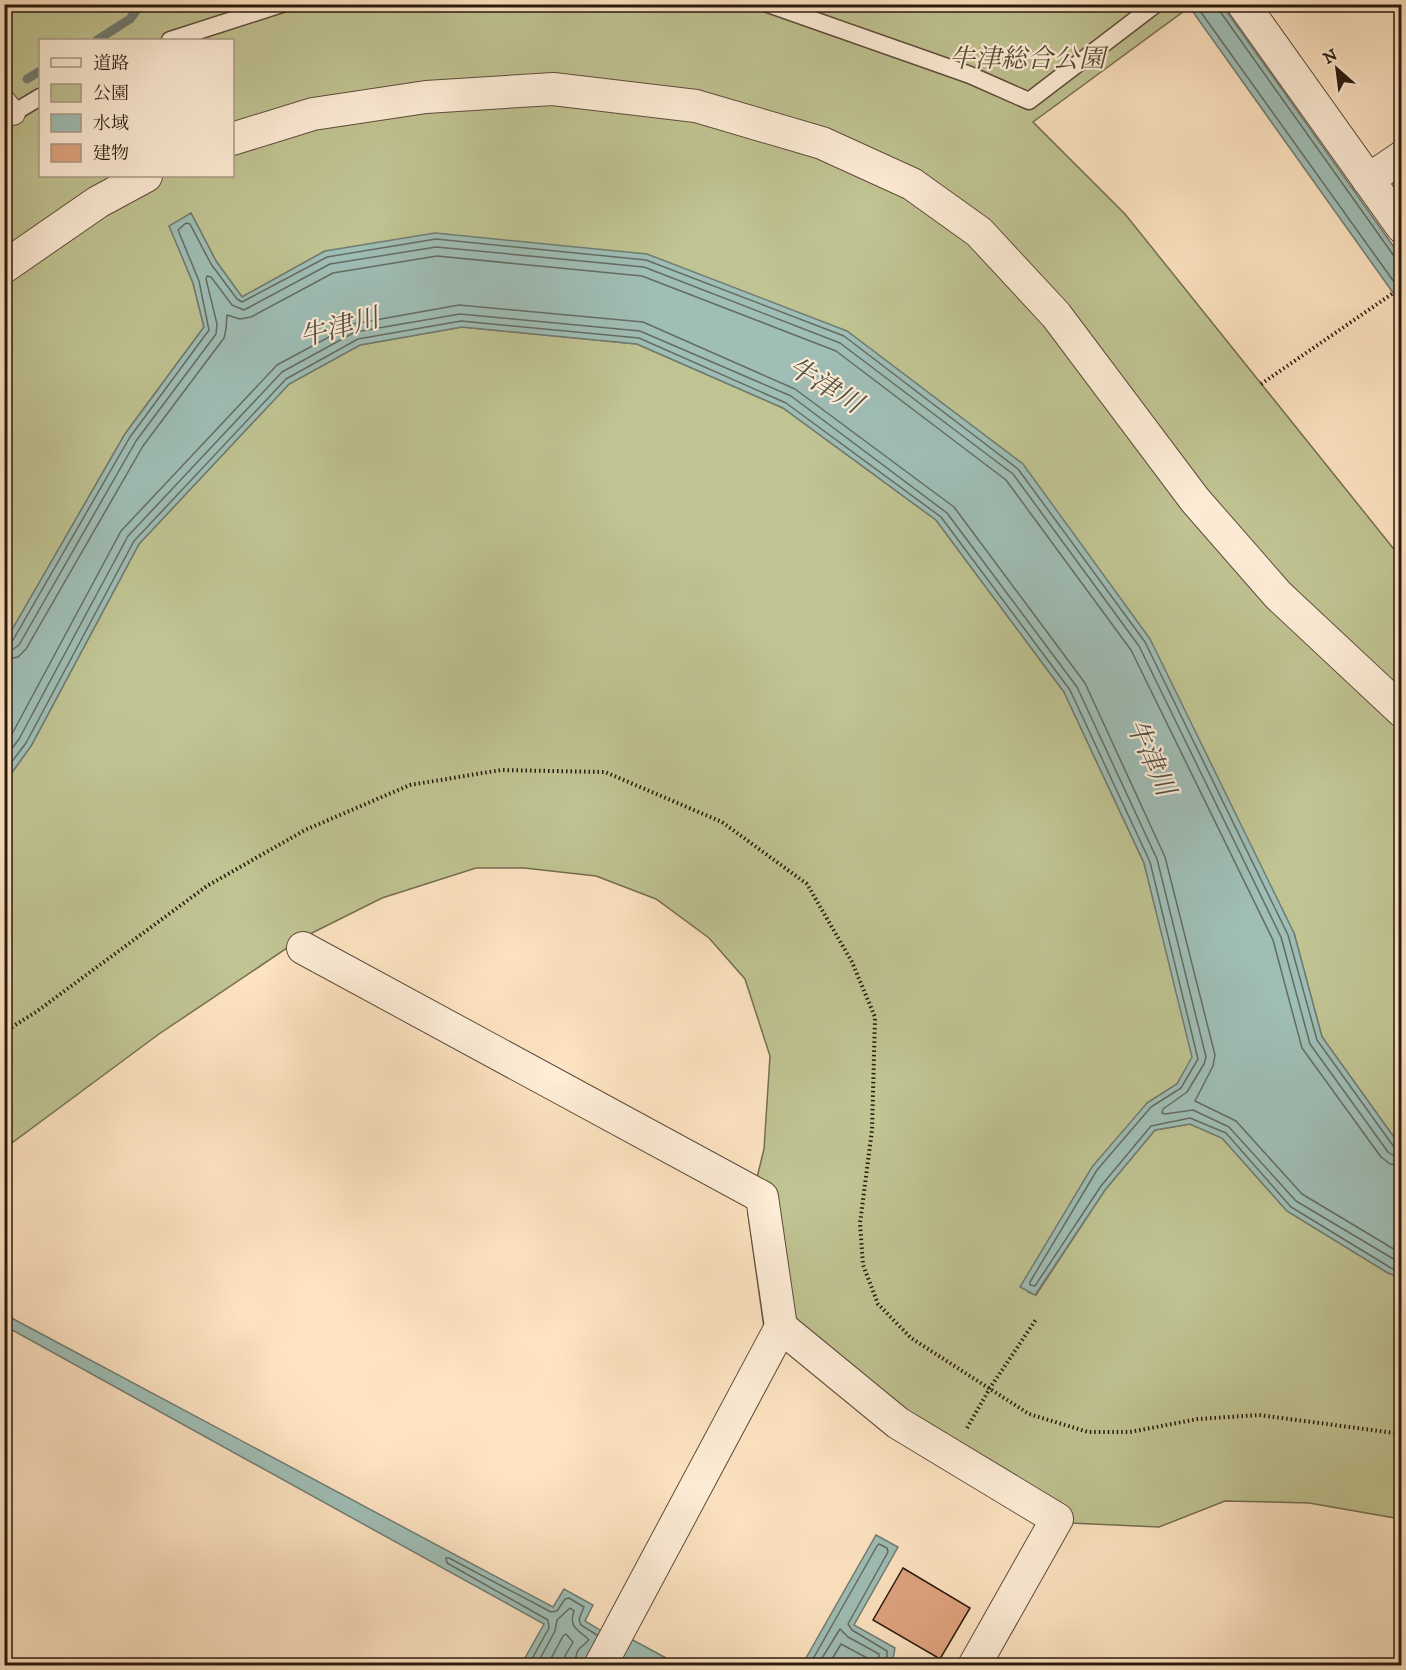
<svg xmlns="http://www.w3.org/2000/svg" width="1406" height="1670" font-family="'IM FELL DW Pica','Noto Serif JP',serif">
  <rect width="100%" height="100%" fill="#fde3c1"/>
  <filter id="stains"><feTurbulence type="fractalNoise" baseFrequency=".00333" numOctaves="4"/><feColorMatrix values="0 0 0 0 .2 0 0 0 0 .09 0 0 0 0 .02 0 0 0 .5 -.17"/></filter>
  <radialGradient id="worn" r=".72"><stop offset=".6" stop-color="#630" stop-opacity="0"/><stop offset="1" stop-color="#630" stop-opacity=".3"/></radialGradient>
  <g fill="#c0c392" stroke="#756e50" stroke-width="1.5" fill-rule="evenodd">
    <path d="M4 5H1179L1184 11 1033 122 1125 214 1401 558V1147L1322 1037 1294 933 847 331 325 251 242 297 216 261 191 213 170 227 193 283 204 327 125 434 5 642ZM40 40H232V176H40Z"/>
    <polygon points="462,327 637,344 783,408 936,520 1064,692 1144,863 1193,1057 1177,1084 1147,1103 1028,1292 1036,1295 1105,1190 1155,1130 1190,1124 1222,1138 1287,1211 1388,1273 1401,1278 1401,1519 1309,1503 1225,1501 1159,1527 1047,1522 764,1328 748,1214 764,1149 770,1056 745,979 709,938 656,899 596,876 524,868 476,868 382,898 302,938 159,1034 5,1148 5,782 31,746 139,544 289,384 360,345"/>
  </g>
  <g fill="#9fbeb6" stroke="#707c73" stroke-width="1.5">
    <polygon points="1188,5 1222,5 1401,257 1401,304"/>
    <polygon points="191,213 216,261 242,297 325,251 435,233 647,254 847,331 1023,464 1150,639 1294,933 1322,1037 1401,1147 1401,1278 1388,1273 1287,1211 1222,1138 1190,1124 1155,1130 1105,1190 1035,1295 1020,1287 1092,1167 1147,1103 1177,1084 1192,1057 1144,863 1064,692 936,520 783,408 637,344 462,327 360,345 289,384 139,544 31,746 5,782 5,642 125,434 204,327 193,283 169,226"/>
    <polygon points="4,1314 553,1607 564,1589 593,1605 585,1621 603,1632 607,1626 679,1665 521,1665 544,1624 5,1326"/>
    <polygon points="876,1535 898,1547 854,1625 895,1648 892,1665 802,1665"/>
  </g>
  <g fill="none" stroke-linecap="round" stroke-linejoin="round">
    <g stroke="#646c62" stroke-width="1.5">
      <polyline points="1195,4 1402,293"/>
      <polyline points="1217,4 1219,10 1394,256 1402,259"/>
      <polyline points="4,644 13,640 130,437 209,330 199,281 178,230 186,223 190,224 211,264 237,299 242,302 327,257 436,239 646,260 844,336 1018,469 1145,642 1288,935 1317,1040 1394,1147 1402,1150"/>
      <polyline points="4,651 12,650 19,645 136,441 216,334 217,324 206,279 207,276 211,277 232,305 244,310 330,264 436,247 644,267 840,343 1013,474 1139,646 1281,937 1310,1044 1388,1152 1394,1156 1402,1157"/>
      <polyline points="4,660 18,657 26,649 143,446 224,338 226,329 227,315 240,319 251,317 333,273 437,256 642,276 836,351 1006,480 1131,650 1273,940 1302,1048 1381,1157 1390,1164 1402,1166"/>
      <polyline points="4,744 12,734 121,531 277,365 353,324 459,305 643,322 795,389 954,507 1085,683 1165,857 1215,1055 1213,1066 1195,1101 1236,1121 1302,1194 1402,1254"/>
      <polyline points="4,759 19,739 128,536 282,372 355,332 460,314 640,331 791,396 947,513 1077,687 1157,859 1206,1057 1204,1064 1187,1092 1163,1109 1162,1113 1165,1114 1193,1110 1229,1127 1296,1201 1402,1264"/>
      <polyline points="4,772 26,743 134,541 286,379 358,339 461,321 639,338 786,403 941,517 1070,690 1150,862 1198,1059 1181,1088 1151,1107 1097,1170 1030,1282 1030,1285 1035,1286 1101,1186 1151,1126 1190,1118 1226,1133 1291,1207 1391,1268 1402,1272"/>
      <polyline points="528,1666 549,1628 548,1620 447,1563 446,1558 449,1558 551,1612 557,1611 565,1599 569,1598 584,1607 579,1619 581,1625 597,1635"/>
      <path d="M536 1666 555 1631 557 1620 570 1608 574 1611C568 1628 579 1630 589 1640L578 1650 573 1666"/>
      <polyline points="547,1666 563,1636 566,1634 573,1642 565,1656 564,1666"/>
      <polyline points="809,1666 877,1546 879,1544 887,1548 888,1552 848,1624 852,1630 887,1651 887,1666"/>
      <polyline points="817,1666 840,1629 848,1637 879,1654 879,1666"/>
      <polyline points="828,1666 841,1644 869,1659 870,1666"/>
    </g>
    <g stroke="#707c73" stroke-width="9">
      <polyline points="97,40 130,19 141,4"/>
      <polyline points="27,79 40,71"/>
    </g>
  </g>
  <polygon fill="#e0a480" stroke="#2a1a0e" stroke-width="1.5" points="903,1568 970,1608 940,1659 873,1620"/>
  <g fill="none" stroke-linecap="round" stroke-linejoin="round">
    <g stroke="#5f4c3b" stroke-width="19">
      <g id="service">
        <polyline points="768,4 970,75 1029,101 1156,4"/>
        <polyline points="170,40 282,4"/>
        <polyline points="5,118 40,97"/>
      </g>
    </g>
    <g stroke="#5f4c3b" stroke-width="26">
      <polyline id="pedestrian" points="4,102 13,113"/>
    </g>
    <g stroke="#5f4c3b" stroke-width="34">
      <g id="minor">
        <polyline points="1243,4 1402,227"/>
        <polyline points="232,139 313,114 426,97 553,89 696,106 822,143 912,184 979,232 1056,315 1195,500 1278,595 1402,711"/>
        <polyline points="1368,180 1402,157"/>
        <polyline points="4,267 98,202 146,176"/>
        <polyline points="303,948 762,1197 781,1327 600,1666"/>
        <polyline points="781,1327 898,1423 1057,1519 974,1666"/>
      </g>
    </g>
    <g stroke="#2a1a0e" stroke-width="4" stroke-dasharray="1.5 3" stroke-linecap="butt">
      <polyline points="1261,384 1402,287"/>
      <polyline points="4,1032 36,1012 207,886 305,830 410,785 501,770 605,772 722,822 807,884 852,962 875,1017 872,1130 860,1223 863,1265 878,1304 911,1338 1029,1414 1088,1432 1130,1432 1198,1419 1259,1415 1402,1434"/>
      <polyline points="967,1428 990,1388 1037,1318"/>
    </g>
    <use href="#service" stroke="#feedd7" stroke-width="16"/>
    <use href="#pedestrian" stroke="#feedd7" stroke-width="24"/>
    <use href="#minor" stroke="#feedd7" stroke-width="32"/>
  </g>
  <g text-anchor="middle" stroke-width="4.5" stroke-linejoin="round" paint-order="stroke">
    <g font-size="26" font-style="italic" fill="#574d36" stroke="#feedd7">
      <text x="1027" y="67">牛津総合公園</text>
    </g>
    <g font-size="27" font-style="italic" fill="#535349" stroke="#feedd7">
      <text transform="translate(339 327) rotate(-15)" y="9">牛津川</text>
      <text transform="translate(825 385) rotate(31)" y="9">牛津川</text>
      <text transform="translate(1151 757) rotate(66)" y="9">牛津川</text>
    </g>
  </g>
  <rect width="1406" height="1670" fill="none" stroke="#fde3c1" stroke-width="24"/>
  <rect x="6" y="6" width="1394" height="1658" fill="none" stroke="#2a1a0e" stroke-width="3"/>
  <rect x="12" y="12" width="1382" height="1646" fill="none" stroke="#2a1a0e" stroke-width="1.5"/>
  <rect x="39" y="39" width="195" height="138" fill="#feedd7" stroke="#a99987" stroke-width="1.5"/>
  <rect x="51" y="58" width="30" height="9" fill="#feedd7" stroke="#a99987" stroke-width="1.5"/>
  <text x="93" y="69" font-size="18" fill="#2a1a0e">道路</text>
  <rect x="51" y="84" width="30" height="18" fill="#c0c392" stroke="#a99987" stroke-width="1.5"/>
  <text x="93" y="99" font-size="18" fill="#2a1a0e">公園</text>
  <rect x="51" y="114" width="30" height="18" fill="#9fbeb6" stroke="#a99987" stroke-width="1.5"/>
  <text x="93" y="129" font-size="18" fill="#2a1a0e">水域</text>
  <rect x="51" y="144" width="30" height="18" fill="#e0a480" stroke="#a99987" stroke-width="1.5"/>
  <text x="93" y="159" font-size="18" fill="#2a1a0e">建物</text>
  <g transform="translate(1337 69) rotate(332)" stroke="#feedd7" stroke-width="4.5" paint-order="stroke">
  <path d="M0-4.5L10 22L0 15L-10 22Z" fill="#2a1a0e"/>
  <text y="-9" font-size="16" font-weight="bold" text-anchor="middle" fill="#2a1a0e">N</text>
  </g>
  <rect width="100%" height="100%" filter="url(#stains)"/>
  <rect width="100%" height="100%" fill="url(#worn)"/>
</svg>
